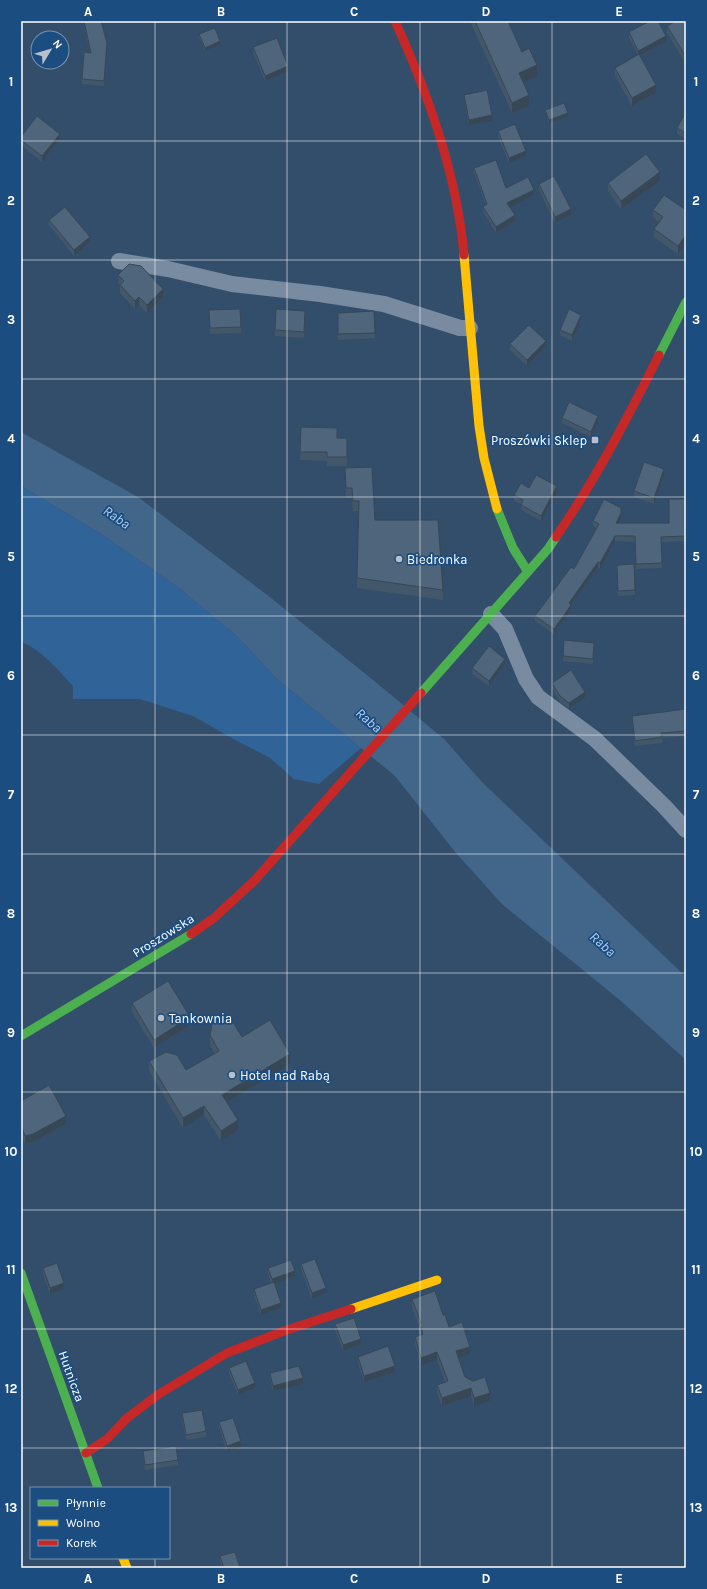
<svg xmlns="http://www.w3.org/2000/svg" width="707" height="1589" font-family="Karla,sans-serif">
  <rect width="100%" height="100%" fill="#334e6a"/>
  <path fill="#306498" d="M21 486 103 535 179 588 239 638 276 678 361 748 319 784 294 779 270 758 237 741 193 716 140 699H73V686C59 671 41 649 21 642Z"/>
  <polygon fill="#42668a" points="21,432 138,497 271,598 378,684 444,739 482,782 686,977 686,1060 621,1001 502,904 456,853 395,776 276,678 239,638 179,588 103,535 21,486"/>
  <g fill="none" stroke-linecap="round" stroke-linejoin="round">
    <g stroke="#788ba0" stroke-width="16">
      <polyline points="119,261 168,269 232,284 320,294 384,304 460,328 470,328"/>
      <polyline points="491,614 505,629 526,679 538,697 595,739 664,806 686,830"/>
    </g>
    <g stroke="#4caf50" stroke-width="9">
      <polyline points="659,355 686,302"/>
      <polyline points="497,509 513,548 528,572"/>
      <polyline points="421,693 548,549 556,537"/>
      <polyline points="21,1036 191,934"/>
      <polyline points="21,1273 98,1488"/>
    </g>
    <g stroke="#ffc107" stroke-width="9">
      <polyline points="464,255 479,426 484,458 497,509"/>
      <polyline points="351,1309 437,1280"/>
      <polyline points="123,1558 127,1568"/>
    </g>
    <g stroke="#c62828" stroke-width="9">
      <path d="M395 21C428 93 457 175 464 255"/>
      <path d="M556 537C596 479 628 417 659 355"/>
      <polyline points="191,934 214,918 255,880 421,693"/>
      <polyline points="86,1453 107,1439 127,1418 159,1394 227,1353 284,1331 351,1309"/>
    </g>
  </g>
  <g fill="#43576a">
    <polygon points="84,21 107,49 104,86 82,84 82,79 90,53 84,25"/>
    <polygon points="470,21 508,21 522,52 537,76 523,82 529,106 512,113"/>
    <polygon points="686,21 686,64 667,33 667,26"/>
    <polygon points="629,32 666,42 640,55 656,93 632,106 615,76 615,68 638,55 629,38"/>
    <polygon points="199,34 220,44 205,51 199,37"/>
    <polygon points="253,47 288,72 265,81 253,52"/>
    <polygon points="464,95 492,121 469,125 464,100"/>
    <polygon points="545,110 568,116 549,123 545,112"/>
    <polygon points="686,112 686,139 677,134 677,128"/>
    <polygon points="498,131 526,156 509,163 498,137"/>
    <polygon points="21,137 60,139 42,162 21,145"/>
    <polygon points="474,168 506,188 534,195 510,207 515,221 496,233 483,212 483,207 486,205 474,173"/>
    <polygon points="660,181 621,209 608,191 608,183"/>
    <polygon points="539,184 571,215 555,223 539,190"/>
    <polygon points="653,210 686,210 678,254 654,237 654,229 659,222 653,218"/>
    <polygon points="49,220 90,242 74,256 49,225"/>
    <polygon points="118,275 163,297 147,313 139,305 135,309 120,293 120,285 118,283"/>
    <polygon points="240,309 241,333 210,334 209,310"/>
    <polygon points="305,311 304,338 275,336 275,330"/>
    <polygon points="374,311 375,338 338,340 338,313"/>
    <polygon points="581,320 572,341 560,335 560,330"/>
    <polygon points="510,344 546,346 527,366 510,350"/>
    <polygon points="562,418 598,421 591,437 562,423"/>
    <polygon points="301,427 337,438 347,438 347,466 327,466 327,461 300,460"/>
    <polygon points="345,468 375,520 443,590 443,600 357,588 359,511 353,511 352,498 346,498"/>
    <polygon points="664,475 654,504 634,497 634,491"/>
    <polygon points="529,488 557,492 541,521 521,510 521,504 514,501 514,495"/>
    <polygon points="686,499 686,541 661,542 662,568 636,569 635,542 615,541 600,569 598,567 571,605 571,610 554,634 535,621 535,616 574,569 596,528 593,526 593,521 621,518 619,523 669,523"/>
    <polygon points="617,565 635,590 635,595 618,596"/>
    <polygon points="594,648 593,664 563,661 563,656"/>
    <polygon points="505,664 489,686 472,674 472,668"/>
    <polygon points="552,683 585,698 569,708 560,702 552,688"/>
    <polygon points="686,709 686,736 662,738 662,743 635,746 632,721 632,716"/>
    <polygon points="132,1003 190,1025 154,1048 132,1012"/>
    <polygon points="210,1035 242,1037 290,1064 227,1102 238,1130 221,1141 204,1115 183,1128 149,1071 149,1061 186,1070 214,1053 210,1045"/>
    <polygon points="21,1101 66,1124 33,1142 25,1144 21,1133"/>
    <polygon points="301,1264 326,1293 312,1299 301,1269"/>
    <polygon points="43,1268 64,1289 50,1294 43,1274"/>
    <polygon points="268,1268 295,1276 274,1284 281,1308 261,1315 254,1295 254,1289 271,1283 268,1273"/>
    <polygon points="412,1299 443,1315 449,1327 470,1354 459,1358 465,1377 490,1401 474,1406 471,1396 442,1406 437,1393 437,1385 445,1382 437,1360 421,1365 415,1344 415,1337 420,1335 419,1331 419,1326 412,1307"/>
    <polygon points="335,1324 361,1344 343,1351 335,1330"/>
    <polygon points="358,1357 395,1372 364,1382 358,1363"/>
    <polygon points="229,1368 255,1388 238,1395 229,1374"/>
    <polygon points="270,1373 303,1384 273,1391 270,1379"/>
    <polygon points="182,1413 206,1431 206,1437 186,1440 182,1419"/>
    <polygon points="219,1422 241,1447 227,1451 219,1428"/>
    <polygon points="143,1451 178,1460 178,1465 145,1470 143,1456"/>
    <polygon points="220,1556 240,1568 222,1568 220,1562"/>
  </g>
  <g fill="#374756">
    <polygon points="666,36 666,42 638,56 638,51"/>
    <polygon points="220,41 220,44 205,51 205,48"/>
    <polygon points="107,43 107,49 104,86 104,81"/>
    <polygon points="537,65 537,76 519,84 519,73"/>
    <polygon points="288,66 288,72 265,81 265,76"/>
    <polygon points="656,85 656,93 632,106 632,98"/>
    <polygon points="529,95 529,106 512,113 512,103"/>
    <polygon points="568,113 568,116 549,123 549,120"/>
    <polygon points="492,115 492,121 469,125 469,120"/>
    <polygon points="60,134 60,139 42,162 42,156"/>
    <polygon points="526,151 526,156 509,163 509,158"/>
    <polygon points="660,172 660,181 621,209 621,201"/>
    <polygon points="534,190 534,195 507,209 507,203"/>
    <polygon points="571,209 571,215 555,223 555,217"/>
    <polygon points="515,215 515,221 496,233 496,227"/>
    <polygon points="686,235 686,243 678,254 678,246"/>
    <polygon points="90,237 90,242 74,256 74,250"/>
    <polygon points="163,289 163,297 147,313 147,305"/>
    <polygon points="139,297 139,305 135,309 135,301"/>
    <polygon points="581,315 581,320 572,341 572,335"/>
    <polygon points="546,341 546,346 527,366 527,360"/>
    <polygon points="598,416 598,421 591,437 591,432"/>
    <polygon points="664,469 664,475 654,504 654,498"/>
    <polygon points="557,486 557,492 541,521 541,516"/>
    <polygon points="621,513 621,518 616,529 616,523"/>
    <polygon points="615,536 615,541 600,569 600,563"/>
    <polygon points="598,562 598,567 571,605 571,610 554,634 554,629 569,603"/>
    <polygon points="505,659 505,664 489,686 489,681"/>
    <polygon points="585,692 585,698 569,708 569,703"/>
    <polygon points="190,1017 190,1025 154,1048 154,1040"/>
    <polygon points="290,1054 290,1064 222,1105 222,1095"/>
    <polygon points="204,1106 204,1115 183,1128 183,1118"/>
    <polygon points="66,1116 66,1124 33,1142 25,1144 25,1136"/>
    <polygon points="238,1120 238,1130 221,1141 221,1131"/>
    <polygon points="295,1271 295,1276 272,1285 272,1279"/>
    <polygon points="64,1283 64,1289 50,1294 50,1288"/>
    <polygon points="326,1288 326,1293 312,1299 312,1293"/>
    <polygon points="281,1303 281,1308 261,1315 261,1310"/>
    <polygon points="361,1339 361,1344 343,1351 343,1345"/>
    <polygon points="470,1347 470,1354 456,1359 456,1351"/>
    <polygon points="437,1352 437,1360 421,1365 421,1358"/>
    <polygon points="395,1366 395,1372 364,1382 364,1376"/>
    <polygon points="303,1378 303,1384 273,1391 273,1386"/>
    <polygon points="255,1383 255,1388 238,1395 238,1390"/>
    <polygon points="471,1388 471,1396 442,1406 442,1398"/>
    <polygon points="490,1393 490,1401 474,1406 474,1398"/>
    <polygon points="241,1441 241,1447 227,1451 227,1446"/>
  </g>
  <g fill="#4e657b" stroke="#374756">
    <polygon points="84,21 101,21 107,43 104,81 82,79 84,52 91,53"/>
    <polygon points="475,21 508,21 522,52 529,48 537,65 519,73 529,95 512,103"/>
    <polygon points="650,21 658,21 666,36 638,51 629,32"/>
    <polygon points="676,21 686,21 686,57 667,26"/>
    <polygon points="215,28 220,41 205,48 199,34"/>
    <polygon points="277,38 288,66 265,76 253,47"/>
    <polygon points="639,54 656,85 632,98 615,68"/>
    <polygon points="487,90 492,115 469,120 464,95"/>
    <polygon points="564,103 568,113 549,120 545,110"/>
    <polygon points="686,112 686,133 677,128"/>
    <polygon points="37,116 60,134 42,156 21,140 21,137"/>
    <polygon points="515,124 526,151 509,158 498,131"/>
    <polygon points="646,154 660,172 621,201 608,183"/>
    <polygon points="496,160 506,188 528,177 534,190 507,203 515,215 496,227 483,207 487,204 474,168"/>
    <polygon points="554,176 571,209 555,217 539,184"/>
    <polygon points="664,195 686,210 686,235 678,246 654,229 663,217 653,210"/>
    <polygon points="65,207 90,237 74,250 49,220"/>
    <polygon points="129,264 141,266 163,289 147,305 139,297 135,301 120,285 124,281 118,275"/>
    <polygon points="240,309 241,327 210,328 209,310"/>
    <polygon points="276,309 305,311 304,332 275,330"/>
    <polygon points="569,309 581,315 572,335 560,330"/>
    <polygon points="374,311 375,333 338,334 338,313"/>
    <polygon points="529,325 546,341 527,360 510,344"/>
    <polygon points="569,402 598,416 591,432 562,418"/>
    <polygon points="301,427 337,428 337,438 347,438 347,457 327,457 327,452 300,452"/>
    <polygon points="644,462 664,469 654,498 634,491"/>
    <polygon points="372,467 375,520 438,520 443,590 357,578 359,501 353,501 352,488 346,488 345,468"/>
    <polygon points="536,475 557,486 541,516 521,505 523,500 514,495 521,483 529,488"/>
    <polygon points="604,499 621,508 621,513 616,523 669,523 669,499 686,499 686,536 661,537 662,563 636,564 635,536 615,536 600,563 598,562 569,603 571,605 554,629 535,616 571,567 574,569 599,524 593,521"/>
    <polygon points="634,564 635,590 618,591 617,565"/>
    <polygon points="564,640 594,643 593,659 563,656"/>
    <polygon points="489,646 505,659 489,681 472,668"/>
    <polygon points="571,670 585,692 569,703 560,696 552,683"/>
    <polygon points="686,709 686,731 661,733 662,737 635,741 632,716"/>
    <polygon points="168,981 190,1017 154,1040 132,1003"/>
    <polygon points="228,1014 242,1037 270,1020 290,1054 222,1095 238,1120 221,1131 204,1106 183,1118 149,1061 166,1052 177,1055 186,1070 219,1051 210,1035 212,1024"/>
    <polygon points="49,1085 66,1116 33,1134 25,1136 21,1125 21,1101"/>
    <polygon points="315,1259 326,1288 312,1293 301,1264"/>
    <polygon points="291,1260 295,1271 272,1279 268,1268"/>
    <polygon points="57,1263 64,1283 50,1288 43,1268"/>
    <polygon points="274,1282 281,1303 261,1310 254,1289"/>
    <polygon points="435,1291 443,1315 445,1315 449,1327 462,1322 470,1347 456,1351 465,1377 473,1381 485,1377 490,1393 474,1398 471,1388 442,1398 437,1385 448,1381 437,1352 421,1358 415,1337 423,1334 419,1323 421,1323 412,1299"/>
    <polygon points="354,1318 361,1339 343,1345 335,1324"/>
    <polygon points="388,1346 395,1366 364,1376 358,1357"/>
    <polygon points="246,1361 255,1383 238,1390 229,1368"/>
    <polygon points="299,1366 303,1378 273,1386 270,1373"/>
    <polygon points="202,1410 206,1431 186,1435 182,1413"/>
    <polygon points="233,1418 241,1441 227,1446 219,1422"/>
    <polygon points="176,1446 178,1460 145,1465 143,1451"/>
    <polygon points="235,1552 240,1568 224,1568 220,1556"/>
  </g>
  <path fill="none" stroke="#fff" stroke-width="1" stroke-opacity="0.55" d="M155 21V1488M287 21V1568M420 21V1568M552 21V1568M21 141H686M21 260H686M21 379H686M21 497H686M21 616H686M21 735H686M21 854H686M21 973H686M21 1092H686M21 1210H686M21 1329H686M21 1448H686M155 1558V1568"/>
  <g fill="#b8c1cb" stroke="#1c4d80" stroke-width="1.5">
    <rect x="591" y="436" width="8" height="8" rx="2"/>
    <circle cx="399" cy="559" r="4"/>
    <circle cx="161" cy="1018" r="4"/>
    <circle cx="232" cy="1075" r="4"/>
  </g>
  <g text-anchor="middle" stroke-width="3.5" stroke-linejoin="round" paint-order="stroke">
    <g font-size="13" fill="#fff" stroke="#1c4d80" text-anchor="start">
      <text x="587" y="445" text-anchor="end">Proszówki Sklep</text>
      <text x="407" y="564">Biedronka</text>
      <text x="169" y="1023">Tankownia</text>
      <text x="240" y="1080">Hotel nad Rabą</text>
    </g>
    <g font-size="13" fill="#fff" stroke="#1c4d80">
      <text transform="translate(163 935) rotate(-32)" y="5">Proszowska</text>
      <text transform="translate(72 1376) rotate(70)" y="5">Hutnicza</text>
    </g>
    <g font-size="14" font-style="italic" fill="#abcff1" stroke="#1c4d80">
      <text transform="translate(117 517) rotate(35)" y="5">Raba</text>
      <text transform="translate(369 720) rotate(41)" y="5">Raba</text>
      <text transform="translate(603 944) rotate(42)" y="5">Raba</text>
    </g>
  </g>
  <rect width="707" height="1589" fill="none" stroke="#1c4d80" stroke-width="44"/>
  <rect x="30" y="1487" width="140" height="72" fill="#1c4d80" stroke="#7794b3"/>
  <rect x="38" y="1500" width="20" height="6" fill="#4caf50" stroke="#7794b3"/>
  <text x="66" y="1507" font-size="12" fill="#ffffff">Płynnie</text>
  <rect x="38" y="1520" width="20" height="6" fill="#ffc107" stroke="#7794b3"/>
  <text x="66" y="1527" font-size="12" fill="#ffffff">Wolno</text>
  <rect x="38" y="1540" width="20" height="6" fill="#c62828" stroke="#7794b3"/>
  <text x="66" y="1547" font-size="12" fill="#ffffff">Korek</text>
  <g transform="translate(50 50) rotate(52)"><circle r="19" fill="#1c4d80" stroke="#7794b3"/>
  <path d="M0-3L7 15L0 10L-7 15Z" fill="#b8c1cb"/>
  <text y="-6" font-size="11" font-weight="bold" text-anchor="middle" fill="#ffffff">N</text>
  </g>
  <rect x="22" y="22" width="663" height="1545" fill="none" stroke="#fff" stroke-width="1.5"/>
  <g font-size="13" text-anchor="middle" font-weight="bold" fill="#fff">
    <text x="88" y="16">A</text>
    <text x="221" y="16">B</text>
    <text x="354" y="16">C</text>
    <text x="486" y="16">D</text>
    <text x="619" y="16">E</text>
    <text x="11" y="86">1</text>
    <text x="696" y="86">1</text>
    <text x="11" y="205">2</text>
    <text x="696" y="205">2</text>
    <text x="11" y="324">3</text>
    <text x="696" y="324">3</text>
    <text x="11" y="443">4</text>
    <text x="696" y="443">4</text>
    <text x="11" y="561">5</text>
    <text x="696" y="561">5</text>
    <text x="11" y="680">6</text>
    <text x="696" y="680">6</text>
    <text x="11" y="799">7</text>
    <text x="696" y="799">7</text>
    <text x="11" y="918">8</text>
    <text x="696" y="918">8</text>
    <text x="11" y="1037">9</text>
    <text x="696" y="1037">9</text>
    <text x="11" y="1156">10</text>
    <text x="696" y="1156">10</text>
    <text x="11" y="1274">11</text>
    <text x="696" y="1274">11</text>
    <text x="11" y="1393">12</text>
    <text x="696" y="1393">12</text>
    <text x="11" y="1512">13</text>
    <text x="696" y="1512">13</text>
    <text x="88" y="1583">A</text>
    <text x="221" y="1583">B</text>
    <text x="354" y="1583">C</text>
    <text x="486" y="1583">D</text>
    <text x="619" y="1583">E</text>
  </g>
</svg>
